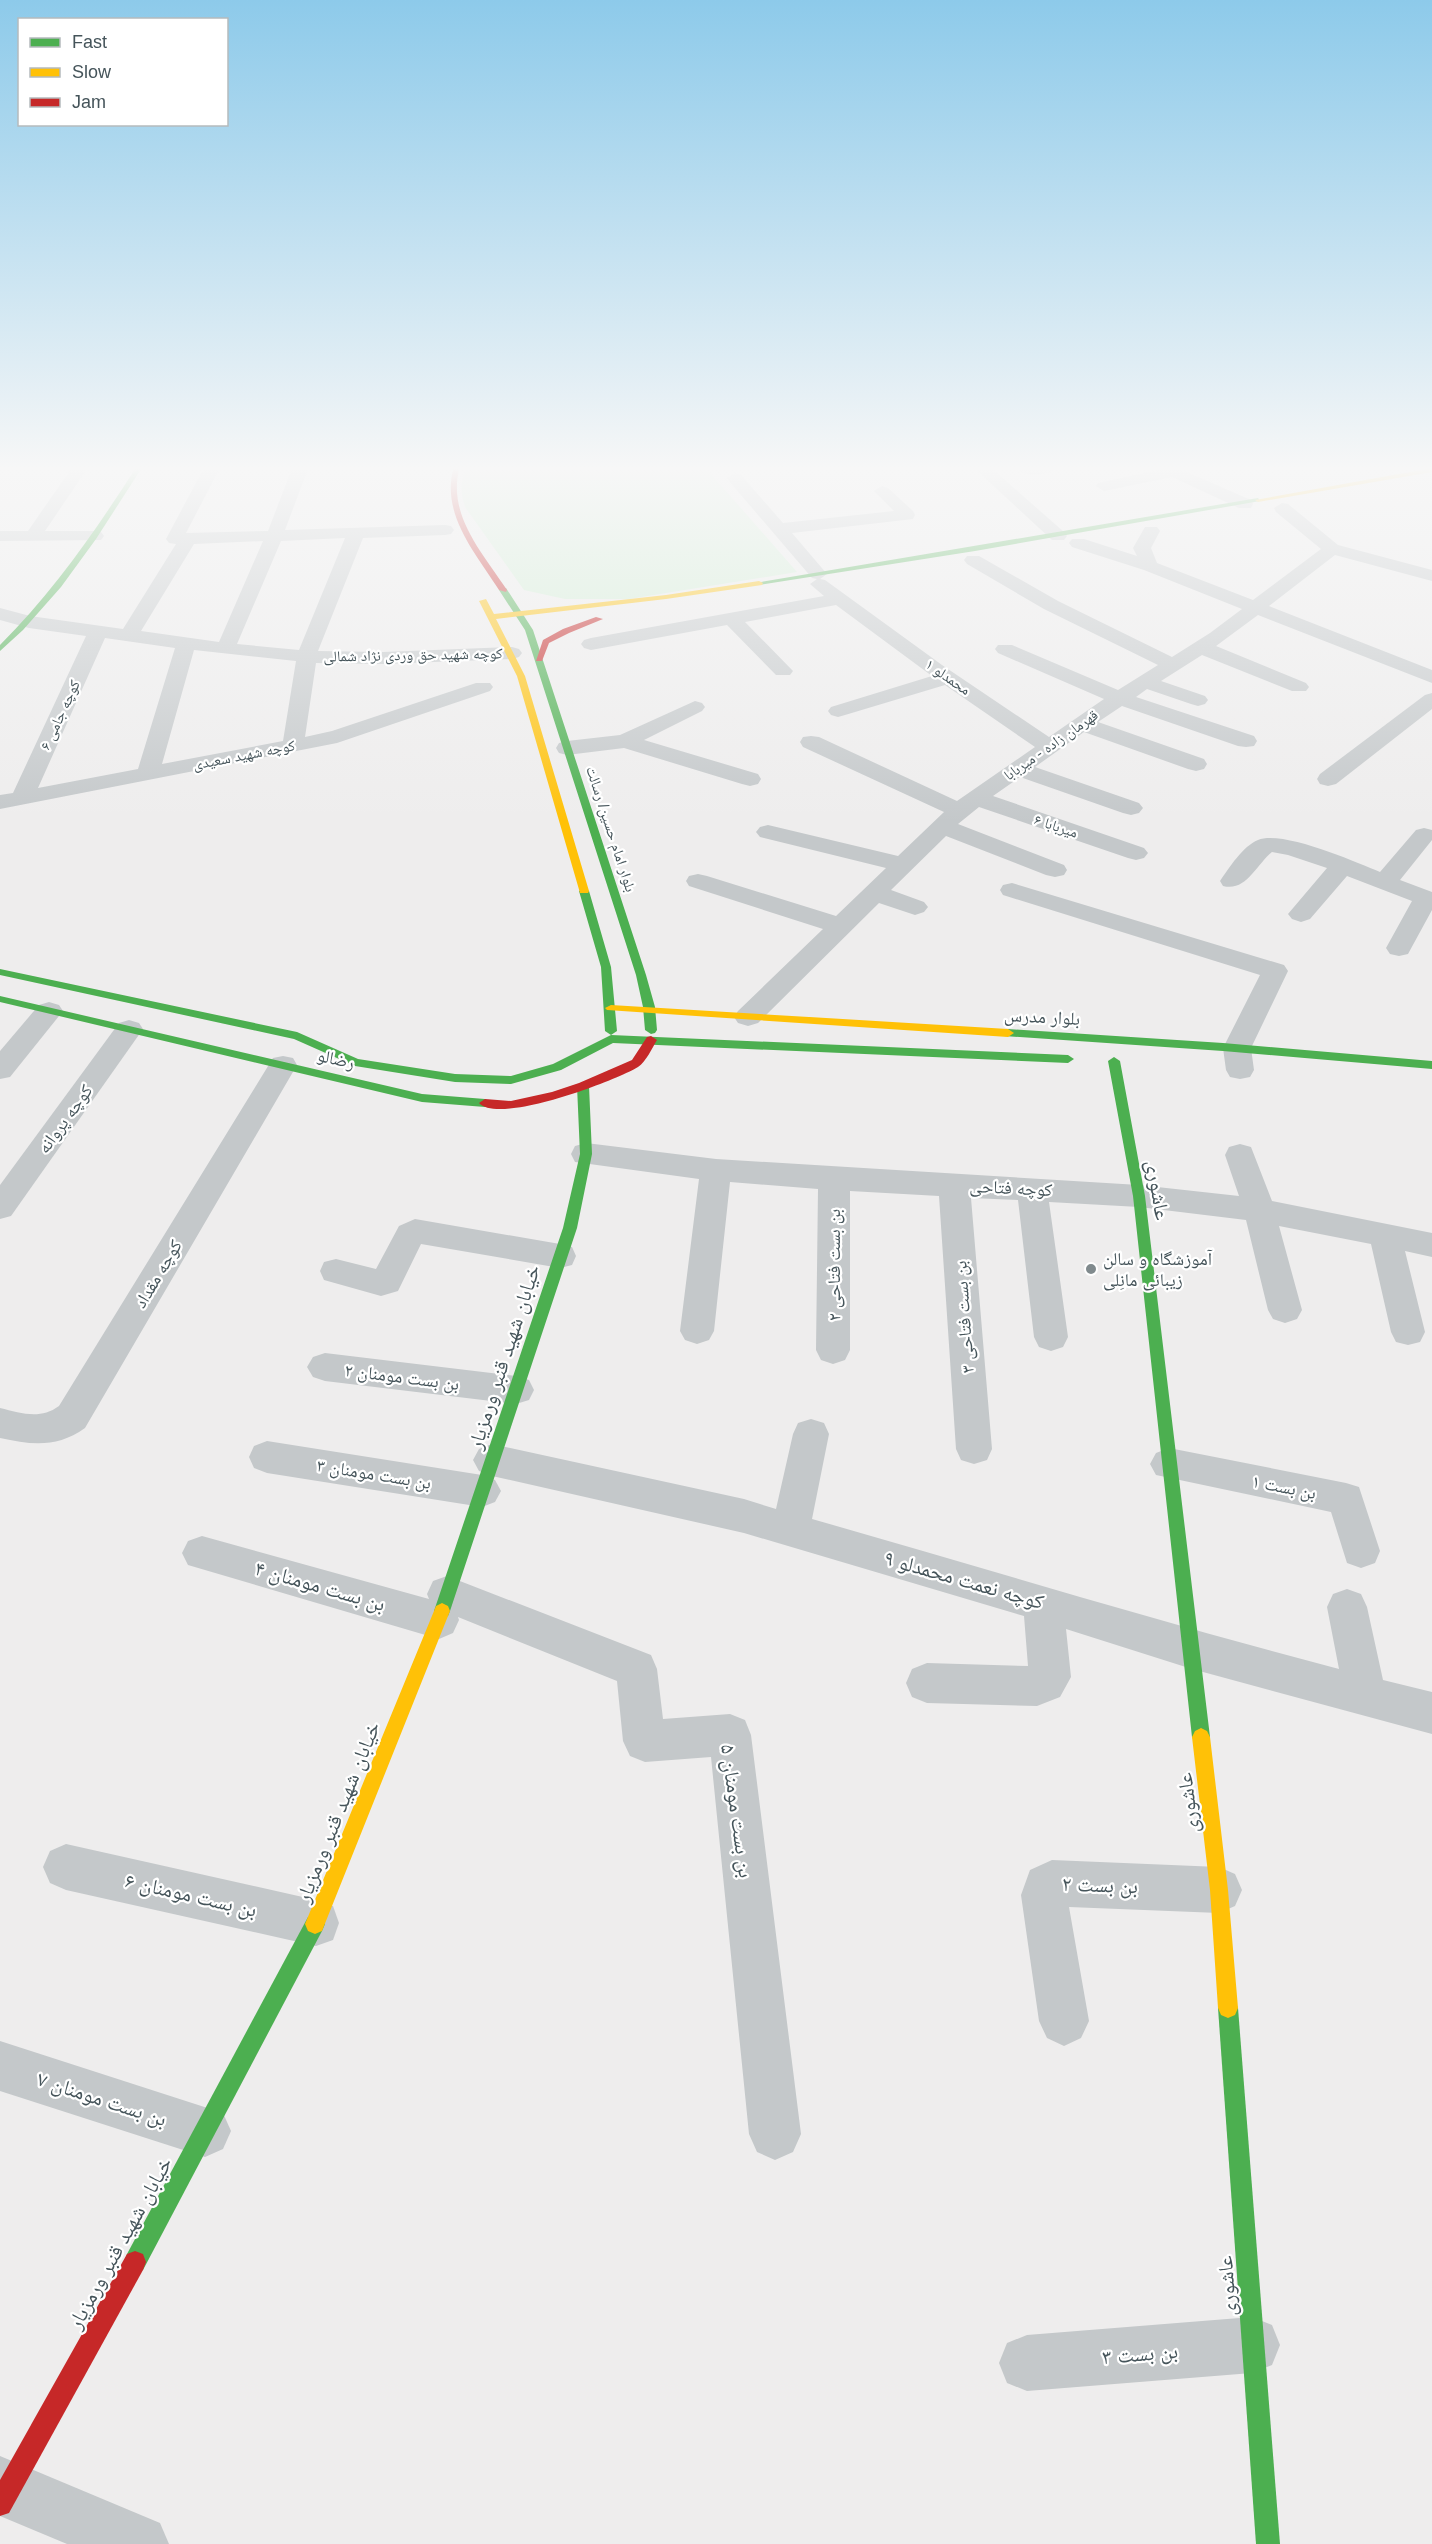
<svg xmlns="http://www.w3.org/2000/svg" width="1432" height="2544" font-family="Arial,'Noto Naskh Arabic',sans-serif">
  <rect width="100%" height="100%" fill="#eeeded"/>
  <path fill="#d1eed5" d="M467 466H704L797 572 629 599H565L524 590 465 507C460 491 460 481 467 466Z"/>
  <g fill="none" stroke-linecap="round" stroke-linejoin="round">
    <g fill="#c4c8ca" fill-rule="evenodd">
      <polygon points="73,466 89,466 45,531 95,531 101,532 104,536 101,540 0,541 0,531 28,531"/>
      <path d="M205 466H221L186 533 268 531 293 466H309L285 530 445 525 451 526 454 530 451 534 445 535 363 538 318 651 383 652 512 647 519 649 522 653 519 657 512 659 383 664 316 663 305 737 332 731 476 683H490L493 687 490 691 337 743 0 809V795L13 793 86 636 29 628 0 620V608L30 616 123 629 176 544 169 543 166 539ZM345 538 299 650 237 644 281 541ZM263 541 219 642 141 631 194 544ZM105 638 175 648 138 769 38 788ZM194 650 296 661 283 741 162 764Z"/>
      <polygon points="972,466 989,466 1064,532 1067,536 1064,540 1052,540"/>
      <path d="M1025 466H1062C1054 474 1026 478 1018 470Z"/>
      <polygon points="1153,466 1173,466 1251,500 1253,504 1251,508 1239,508 1172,477 1104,491 1096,486 1098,483 1158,470"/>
      <polygon points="735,473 741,475 783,523 894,511 874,491 882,486 888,488 913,511 915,515 913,519 792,533 827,574 820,579 825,580 942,665 1049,737 1104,699 998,653 995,649 998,645 1012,645 1118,690 1158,665 1044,609 967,564 964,560 967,556 979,556 1058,601 1172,657 1210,633 1242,609 1144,570 1072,547 1069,543 1072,539 1084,539 1137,556 1133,548 1145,527 1157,527 1160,531 1151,548 1157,563 1253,600 1321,549 1276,512 1274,508 1282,503 1288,504 1338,545 1432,570 1432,581 1335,555 1269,606 1432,670 1432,683 1258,615 1216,646 1306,683 1309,687 1306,691 1292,691 1202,655 1161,681 1205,696 1208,700 1205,704 1198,706 1191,704 1147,689 1136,697 1254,736 1257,741 1254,746 1246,747 1238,746 1122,706 1098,722 1204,759 1207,764 1204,769 1196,771 1188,769 1084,732 1035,767 1139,803 1143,808 1139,813 1131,815 1123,813 1020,777 993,796 1144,848 1148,853 1144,858 1136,860 1128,858 979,807 958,824 1064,865 1067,870 1064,875 1055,877 1046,875 946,836 891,890 924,902 928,907 924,912 915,915 879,903 758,1023 748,1026 738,1023 734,1017 738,1011 823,929 689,886 686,881 689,876 698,874 707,876 836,916 886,868 760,837 756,832 760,827 768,825 898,856 944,812 803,747 800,742 803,737 811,736 819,737 957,801 1035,747 945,685 845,715 838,717 831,715 828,711 831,707 932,676 836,605 745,622 793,671 790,675 776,675 727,625 591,650 584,648 581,644 584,640 591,638 824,596 810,584 817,579 812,578 729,481 727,478"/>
      <polygon points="1432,693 1432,709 1336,784 1328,786 1320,784 1317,779 1320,774 1425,695"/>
      <polygon points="695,701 702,703 705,707 702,711 644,740 758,774 761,779 758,784 750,786 742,784 624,748 567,755 559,753 556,748 559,743 567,741 620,735"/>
      <path d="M1424 828 1432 830V840L1400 880 1432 892V910L1408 954 1399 956 1390 954 1386 948 1412 901 1347 876 1310 919 1301 922 1292 919 1288 914 1327 868 1288 855 1272 852C1256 865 1246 892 1223 886L1220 881C1229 868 1243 846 1258 840 1283 830 1355 862 1380 872L1416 830Z"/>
      <polygon points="1012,883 1284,965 1288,971 1251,1048 1254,1070 1250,1077 1240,1079 1230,1077 1226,1070 1223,1048 1260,975 1003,895 1000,890 1003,885"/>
      <polygon points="49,1002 59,1005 63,1011 10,1077 0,1079 0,1051 39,1005"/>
      <polygon points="129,1020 139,1023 143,1029 11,1216 0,1219 0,1185 119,1023"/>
      <path d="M283 1056 293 1058 297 1065 85 1428C57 1448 32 1445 0 1438V1408C21 1413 40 1420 59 1406L273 1058Z"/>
      <polygon points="586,1143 716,1159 1139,1185 1239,1196 1225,1155 1229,1147 1240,1144 1251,1147 1272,1201 1432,1233 1432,1257 1405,1251 1425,1332 1420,1342 1408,1345 1396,1342 1391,1332 1371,1244 1279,1226 1302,1310 1297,1319 1285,1323 1273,1319 1268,1310 1246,1220 1139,1207 1049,1202 1068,1337 1063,1347 1051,1351 1039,1347 1034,1337 1018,1200 971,1198 992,1449 987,1460 974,1464 961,1460 956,1449 939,1196 850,1191 850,1350 845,1360 833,1364 821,1360 816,1350 818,1189 730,1182 714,1331 709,1340 697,1344 685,1340 680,1331 699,1179 575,1162 571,1154 575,1146"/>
      <polygon points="415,1219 560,1244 572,1247 576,1256 572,1265 560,1268 421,1244 398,1291 381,1296 324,1280 320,1271 324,1262 336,1259 376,1269 399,1226"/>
      <polygon points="325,1353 516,1376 529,1380 534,1390 529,1400 516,1404 325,1381 313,1377 307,1367 313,1357"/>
      <path d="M811 1419 824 1423 829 1434 812 1519C988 1569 1163 1623 1339 1669L1327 1607 1333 1594 1347 1589 1361 1594 1367 1607 1383 1680 1432 1692V1734L1192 1669 1066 1629 1071 1677 1060 1697 1037 1706 927 1703 912 1697 906 1683 912 1669 927 1663 1028 1666 1024 1616 744 1533 492 1476 479 1471 473 1460 479 1449 492 1444 744 1499 776 1509 793 1434 798 1423Z"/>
      <polygon points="267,1441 482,1475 495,1480 501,1491 495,1502 482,1507 267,1473 254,1468 249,1457 254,1446"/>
      <polygon points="1169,1448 1346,1483 1359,1487 1380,1551 1375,1563 1361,1568 1347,1563 1331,1512 1156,1475 1150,1464 1156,1453"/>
      <polygon points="202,1536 429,1599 427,1594 433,1581 447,1576 651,1655 657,1669 663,1719 730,1714 745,1720 751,1735 801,2134 793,2152 775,2160 757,2152 749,2134 711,1757 645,1762 630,1756 623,1741 617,1681 458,1617 459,1620 453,1633 439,1639 188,1565 182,1553 188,1541"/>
      <polygon points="66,1844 316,1900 333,1906 339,1923 333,1940 316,1946 66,1890 50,1883 43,1867 50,1851"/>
      <polygon points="1052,1860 1219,1867 1235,1874 1242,1890 1235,1906 1219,1913 1069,1907 1089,2021 1081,2038 1064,2046 1047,2038 1039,2021 1021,1895 1030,1870"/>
      <polygon points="0,2041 223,2113 231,2131 223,2149 205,2157 0,2091"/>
      <polygon points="1252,2317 1272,2325 1280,2345 1272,2365 1252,2373 1027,2391 1007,2383 999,2363 1007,2343 1027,2335"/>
      <polygon points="0,2456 160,2523 169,2544 67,2544 0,2516"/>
    </g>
    <g fill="#4caf50" fill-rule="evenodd">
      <path d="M137 466H143L96 539 61 587 23 630 0 651V645C54 591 96 530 137 466Z"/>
      <polygon points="1258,498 1260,501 975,551 759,585 755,583"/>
      <polygon points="500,588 506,588 533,630 646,975 655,1007 657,1030 655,1033 651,1034 645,1030 643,1007 636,975 525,630 499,590"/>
      <polygon points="584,888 589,891 611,967 617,1031 611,1035 605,1031 601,967 579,891"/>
      <polygon points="0,969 297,1032 358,1059 455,1074 511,1076 553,1064 611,1035 1068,1055 1074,1059 1068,1063 613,1043 561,1070 511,1084 455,1082 355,1066 294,1039 0,975"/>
      <polygon points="0,996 422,1094 485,1099 491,1103 485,1107 422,1102 0,1002"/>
      <polygon points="1008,1029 1223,1043 1432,1061 1432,1069 1223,1051 1004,1036 1004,1030"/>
      <polygon points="1114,1057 1120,1061 1145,1196 1210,1737 1207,1743 1201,1746 1195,1743 1192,1737 1133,1196 1108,1061"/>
      <polygon points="583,1082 589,1086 592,1154 577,1228 450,1611 448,1616 442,1619 436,1616 434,1611 563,1228 580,1154 577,1086"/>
      <polygon points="315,1914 322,1917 325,1924 322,1931 143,2270 135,2273 127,2270 124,2262 127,2254 308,1917"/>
      <polygon points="1228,1998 1235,2001 1238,2008 1280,2544 1256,2544 1218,2008 1221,2001"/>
    </g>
    <g fill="#ffc107" fill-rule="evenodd">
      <polygon points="1432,468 1432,472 1258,502 1255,500"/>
      <polygon points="759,581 763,583 762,585 666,599 496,619 525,676 589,891 588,893 580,893 517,676 479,601 486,599 494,614 666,595"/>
      <polygon points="611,1005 1008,1029 1014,1033 1008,1037 607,1010 605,1008"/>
      <polygon points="442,1603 448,1606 450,1611 322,1931 315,1934 308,1931 305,1924 434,1611 436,1606"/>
      <polygon points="1201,1728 1207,1731 1210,1737 1228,1890 1238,2008 1235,2015 1228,2018 1221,2015 1218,2008 1210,1890 1192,1737 1195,1731"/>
    </g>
    <g fill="#c62828" fill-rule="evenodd">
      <path d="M454 466H460C446 514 482 552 507 590L506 592 499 590C475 552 440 514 454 466Z"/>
      <polygon points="596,617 603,619 569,633 549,643 542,661 536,661 543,640 563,629"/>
      <path d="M651 1036 657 1040C652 1048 646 1062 638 1067 615 1081 499 1125 479 1103L485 1099 511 1101 552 1092 579 1083 632 1060 647 1037Z"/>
      <polygon points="135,2251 143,2254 146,2262 143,2270 9,2513 0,2516 0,2480 127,2254"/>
    </g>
  </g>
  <linearGradient id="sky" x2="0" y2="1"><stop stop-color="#8dcaea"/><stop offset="0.57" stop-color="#f7f7f7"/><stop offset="1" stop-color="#f7f7f7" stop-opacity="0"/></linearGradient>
  <rect width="1432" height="822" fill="url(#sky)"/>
  <circle fill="#808a8d" stroke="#fff" stroke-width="2" cx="1091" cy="1269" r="6"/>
  <g text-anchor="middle" stroke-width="4.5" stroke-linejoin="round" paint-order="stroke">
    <g font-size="15" fill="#45545a" stroke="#fff">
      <text transform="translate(413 655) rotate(-1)" y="5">کوچه شهید حق وردی نژاد شمالی</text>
      <text transform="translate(948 677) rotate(35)" y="5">محمدلو ۱</text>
      <text transform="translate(60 715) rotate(-65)" y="5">کوچه جامی ۶</text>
      <text transform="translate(1051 745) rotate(-35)" y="5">قهرمان زاده - میربابا</text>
      <text transform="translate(244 755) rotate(-11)" y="5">کوچه شهید سعیدی</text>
      <text transform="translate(1056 826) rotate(19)" y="5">میربابا ۶</text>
      <text transform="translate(611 829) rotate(72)" y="5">بلوار امام حسین/ رسالت</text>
    </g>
    <g font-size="18" fill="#45545a" stroke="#fff">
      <text transform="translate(1042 1017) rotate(3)" y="6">بلوار مدرس</text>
      <text transform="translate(336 1059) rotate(13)" y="6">رضالو</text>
      <text transform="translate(65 1119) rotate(-54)" y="6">کوچه پروانه</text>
      <text transform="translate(1011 1188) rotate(3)" y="6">کوچه فتاحی</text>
      <text transform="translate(834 1265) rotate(-90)" y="6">بن بست فتاحی ۲</text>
      <text transform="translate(158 1274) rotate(-59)" y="6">کوچه مقداد</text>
      <text transform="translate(964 1317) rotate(-94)" y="6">بن بست فتاحی ۳</text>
      <text transform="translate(402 1377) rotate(7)" y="6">۲ بن بست مومنان</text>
      <text transform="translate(374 1474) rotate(9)" y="6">۳ بن بست مومنان</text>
      <text transform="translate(1284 1487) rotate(11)" y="6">۱ بن بست</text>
    </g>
    <g font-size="18" fill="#45545a" stroke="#fff" text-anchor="start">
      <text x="1103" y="1265">آموزشگاه و سالن<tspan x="1103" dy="21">زیبائی مانِلی</tspan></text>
    </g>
    <g font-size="21" fill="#45545a" stroke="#fff">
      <text transform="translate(1158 1190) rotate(81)" y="7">عاشوری</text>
      <text transform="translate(504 1357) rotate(-72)" y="7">خیابان شهید قنبر ورمزیار</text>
      <text transform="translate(964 1580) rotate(16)" y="7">کوچه نعمت محمدلو ۹</text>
      <text transform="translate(320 1586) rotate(16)" y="7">۴ بن بست مومنان</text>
      <text transform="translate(1188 1803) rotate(-97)" y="7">عاشوری</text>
      <text transform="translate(737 1811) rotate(82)" y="7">۵ بن بست مومنان</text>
      <text transform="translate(338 1812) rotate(-68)" y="7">خیابان شهید قنبر ورمزیار</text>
      <text transform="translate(1100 1885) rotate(2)" y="7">۲ بن بست</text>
      <text transform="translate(191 1895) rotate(13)" y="7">۶ بن بست مومنان</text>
      <text transform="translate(102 2099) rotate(18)" y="7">۷ بن بست مومنان</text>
      <text transform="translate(120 2243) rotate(-61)" y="7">خیابان شهید قنبر ورمزیار</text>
      <text transform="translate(1227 2286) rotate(-94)" y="7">عاشوری</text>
      <text transform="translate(1140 2354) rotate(-5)" y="7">۳ بن بست</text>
    </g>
  </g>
  <rect x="18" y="18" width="210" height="108" fill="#ffffff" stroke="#b5bbbd" stroke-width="1.5"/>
  <rect x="30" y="38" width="30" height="9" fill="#4caf50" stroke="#b5bbbd" stroke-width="1.5"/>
  <text x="72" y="48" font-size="18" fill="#45545a">Fast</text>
  <rect x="30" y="68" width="30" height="9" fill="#ffc107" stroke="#b5bbbd" stroke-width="1.5"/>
  <text x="72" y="78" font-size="18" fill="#45545a">Slow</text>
  <rect x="30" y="98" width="30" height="9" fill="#c62828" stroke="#b5bbbd" stroke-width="1.5"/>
  <text x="72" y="108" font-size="18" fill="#45545a">Jam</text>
</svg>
